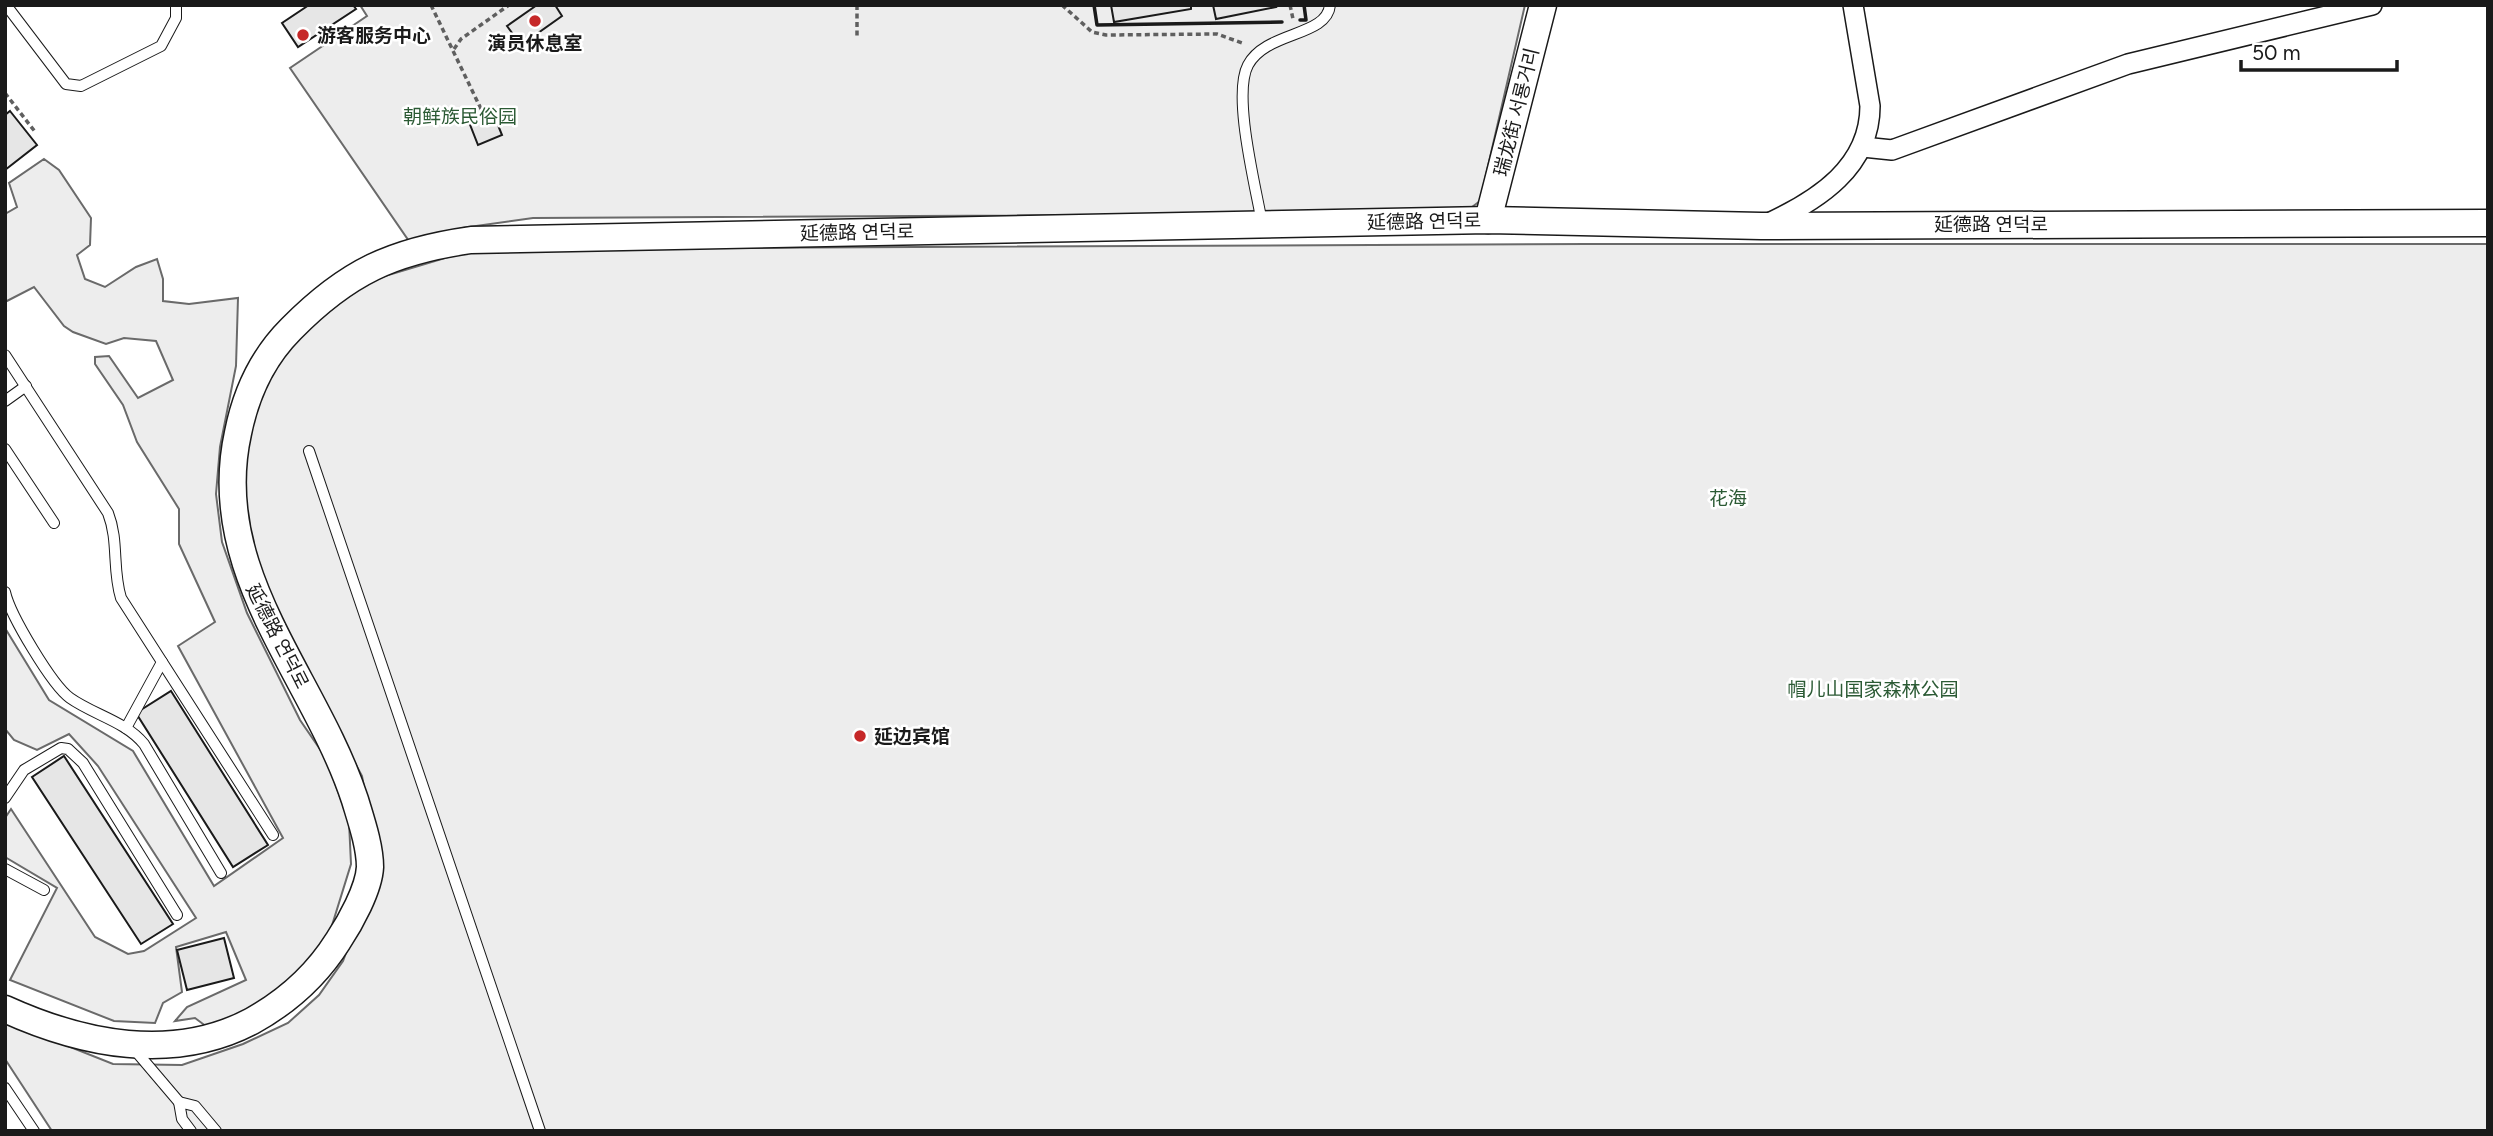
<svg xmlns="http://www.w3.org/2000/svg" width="2493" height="1136" font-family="Figtree,'Noto Sans SC','Noto Sans KR',sans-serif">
  <rect width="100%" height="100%" fill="#fff"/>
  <g fill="#ededed" stroke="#6a6a6a" stroke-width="2">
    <polygon points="360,5 1525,5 1480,201 1464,213 533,218 462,228 411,244 290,68 367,16"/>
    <polygon points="44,159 59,170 91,218 90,245 77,255 85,279 105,287 136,267 157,259 163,279 163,301 189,304 238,298 236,366 220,447 216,494 222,542 247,613 300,720 326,758 349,822 351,864 329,935 314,962 262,1007 207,1027 195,1018 175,1021 187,1007 246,980 226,932 176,947 182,992 163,1003 155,1023 114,1021 10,980 57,888 5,857 5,818 11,809 95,937 128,954 144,951 196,918 98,766 69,734 37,750 14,740 5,729 5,628 49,700 133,751 214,886 283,838 178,646 215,622 179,544 179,509 137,442 123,405 95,364 95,357 109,356 138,398 173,380 156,341 124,338 106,344 73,332 64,326 34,287 5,302 5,214 17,207 9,183"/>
    <polygon points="1587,244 2488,244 2488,1131 52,1131 5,1059 5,1021 113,1064 182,1065 243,1044 288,1023 319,995 343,961 371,885 374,841 362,776 279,622 257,565 243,489 246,422 277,354 365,282 475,249"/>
  </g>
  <g fill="#e6e6e6" stroke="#1a1a1a" stroke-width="2">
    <polygon points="309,5 353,5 356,9 298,47 282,23"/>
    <polygon points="537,5 555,5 562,16 521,45 507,26"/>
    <polygon points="1111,5 1191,5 1191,9 1114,22"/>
    <polygon points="1213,5 1275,5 1276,7 1216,19"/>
    <polygon points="10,111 37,145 5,170 5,115"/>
    <polygon points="493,113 502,135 478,145 469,122"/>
    <polygon points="171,691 268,845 233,867 136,713"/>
    <polygon points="64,756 173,924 141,944 32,777"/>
    <polygon points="224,938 234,978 187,990 177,950"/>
  </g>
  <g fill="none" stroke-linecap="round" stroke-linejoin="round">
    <g stroke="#1a1a1a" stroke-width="12">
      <g id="lane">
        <polyline points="6,5 66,84 81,86 161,46 176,18 176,5"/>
        <path d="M1262 223C1256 188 1232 95 1248 65 1266 31 1327 37 1330 5"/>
        <path d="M5 355 108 513C119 541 112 569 121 598L273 835"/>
        <polyline points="5,401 26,386"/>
        <polyline points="5,449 54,523"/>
        <polyline points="309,451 540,1131"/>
        <path d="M5 592C10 615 52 685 70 698 94 715 125 721 144 744L221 873"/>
        <polyline points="126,728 162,662"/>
        <polyline points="5,798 24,770 61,748 68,749 83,763 177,915"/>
        <polyline points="5,869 44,890"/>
        <polyline points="134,1049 179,1102"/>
        <polyline points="5,1088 34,1131"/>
        <polyline points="191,1131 182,1119 179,1102 195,1106 216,1131"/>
      </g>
    </g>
    <g stroke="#1a1a1a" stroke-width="22">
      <g id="street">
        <polyline points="1863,147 1892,150 2128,64 2372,5"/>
        <path d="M1769 223C1818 200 1870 167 1870 106L1853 5"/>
      </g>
    </g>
    <g stroke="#1a1a1a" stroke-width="29">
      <g id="secondary">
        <polyline points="1488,220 1543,5"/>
        <path d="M5 1009C82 1044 173 1063 252 1021 288 1001 316 976 338 941 350 923 369 889 370 867 370 846 361 820 355 800 315 677 207 573 238 433 246 393 262 358 291 329 347 272 393 251 471 240L1488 220 1761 226 2488 223"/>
      </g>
    </g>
    <g stroke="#5f5f5f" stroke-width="3.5" stroke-dasharray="5 3.5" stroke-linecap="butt">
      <polyline points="431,5 481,109"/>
      <polyline points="857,5 857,38"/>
      <polyline points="1062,5 1092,32 1106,35 1217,34 1245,44"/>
      <polyline points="1290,5 1293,19"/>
      <polyline points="454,49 461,39 509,5"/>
      <polyline points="5,93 36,133"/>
    </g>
    <use href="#lane" stroke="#fff" stroke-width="10"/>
    <use href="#street" stroke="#fff" stroke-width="19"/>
    <use href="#secondary" stroke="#fff" stroke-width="26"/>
    <g stroke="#1a1a1a" stroke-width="3.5">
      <polyline points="1094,5 1097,25 1282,22"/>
      <polyline points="1300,20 1306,20 1304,5"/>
    </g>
  </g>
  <g fill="#c62828" stroke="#fff" stroke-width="2.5">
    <circle cx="535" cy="21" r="7"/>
    <circle cx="303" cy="35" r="7"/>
    <circle cx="860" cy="736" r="7"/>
  </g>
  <g text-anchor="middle" stroke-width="5" stroke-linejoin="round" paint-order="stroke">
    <g font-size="19" font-weight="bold" fill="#1a1a1a" stroke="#fff" text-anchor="start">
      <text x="317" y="42">游客服务中心</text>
      <text x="535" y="50" text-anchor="middle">演员休息室</text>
      <text x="874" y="743">延边宾馆</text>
    </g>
    <g font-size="19" fill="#1a1a1a" stroke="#fff">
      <text transform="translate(1516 112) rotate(-76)" y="7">瑞龙街 서룡거리</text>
      <text transform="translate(1424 221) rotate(-1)" y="7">延德路 연덕로</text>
      <text x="1991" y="231">延德路 연덕로</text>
      <text transform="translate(857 232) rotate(-1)" y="7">延德路 연덕로</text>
      <text transform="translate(278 636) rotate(63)" y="7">延德路 연덕로</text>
    </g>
    <g font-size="19" fill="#2b5a34" stroke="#fff">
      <text x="460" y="123">朝鲜族民俗园</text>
      <text x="1728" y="505">花海</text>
      <text x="1873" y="696">帽儿山国家森林公园</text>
    </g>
  </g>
  <rect width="2493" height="1136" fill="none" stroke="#1a1a1a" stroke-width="14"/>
  <path d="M2241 60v10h156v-10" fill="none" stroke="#1a1a1a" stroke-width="3.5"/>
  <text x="2252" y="60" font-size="21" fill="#1a1a1a" stroke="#ffffff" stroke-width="5" paint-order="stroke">50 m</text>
</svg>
